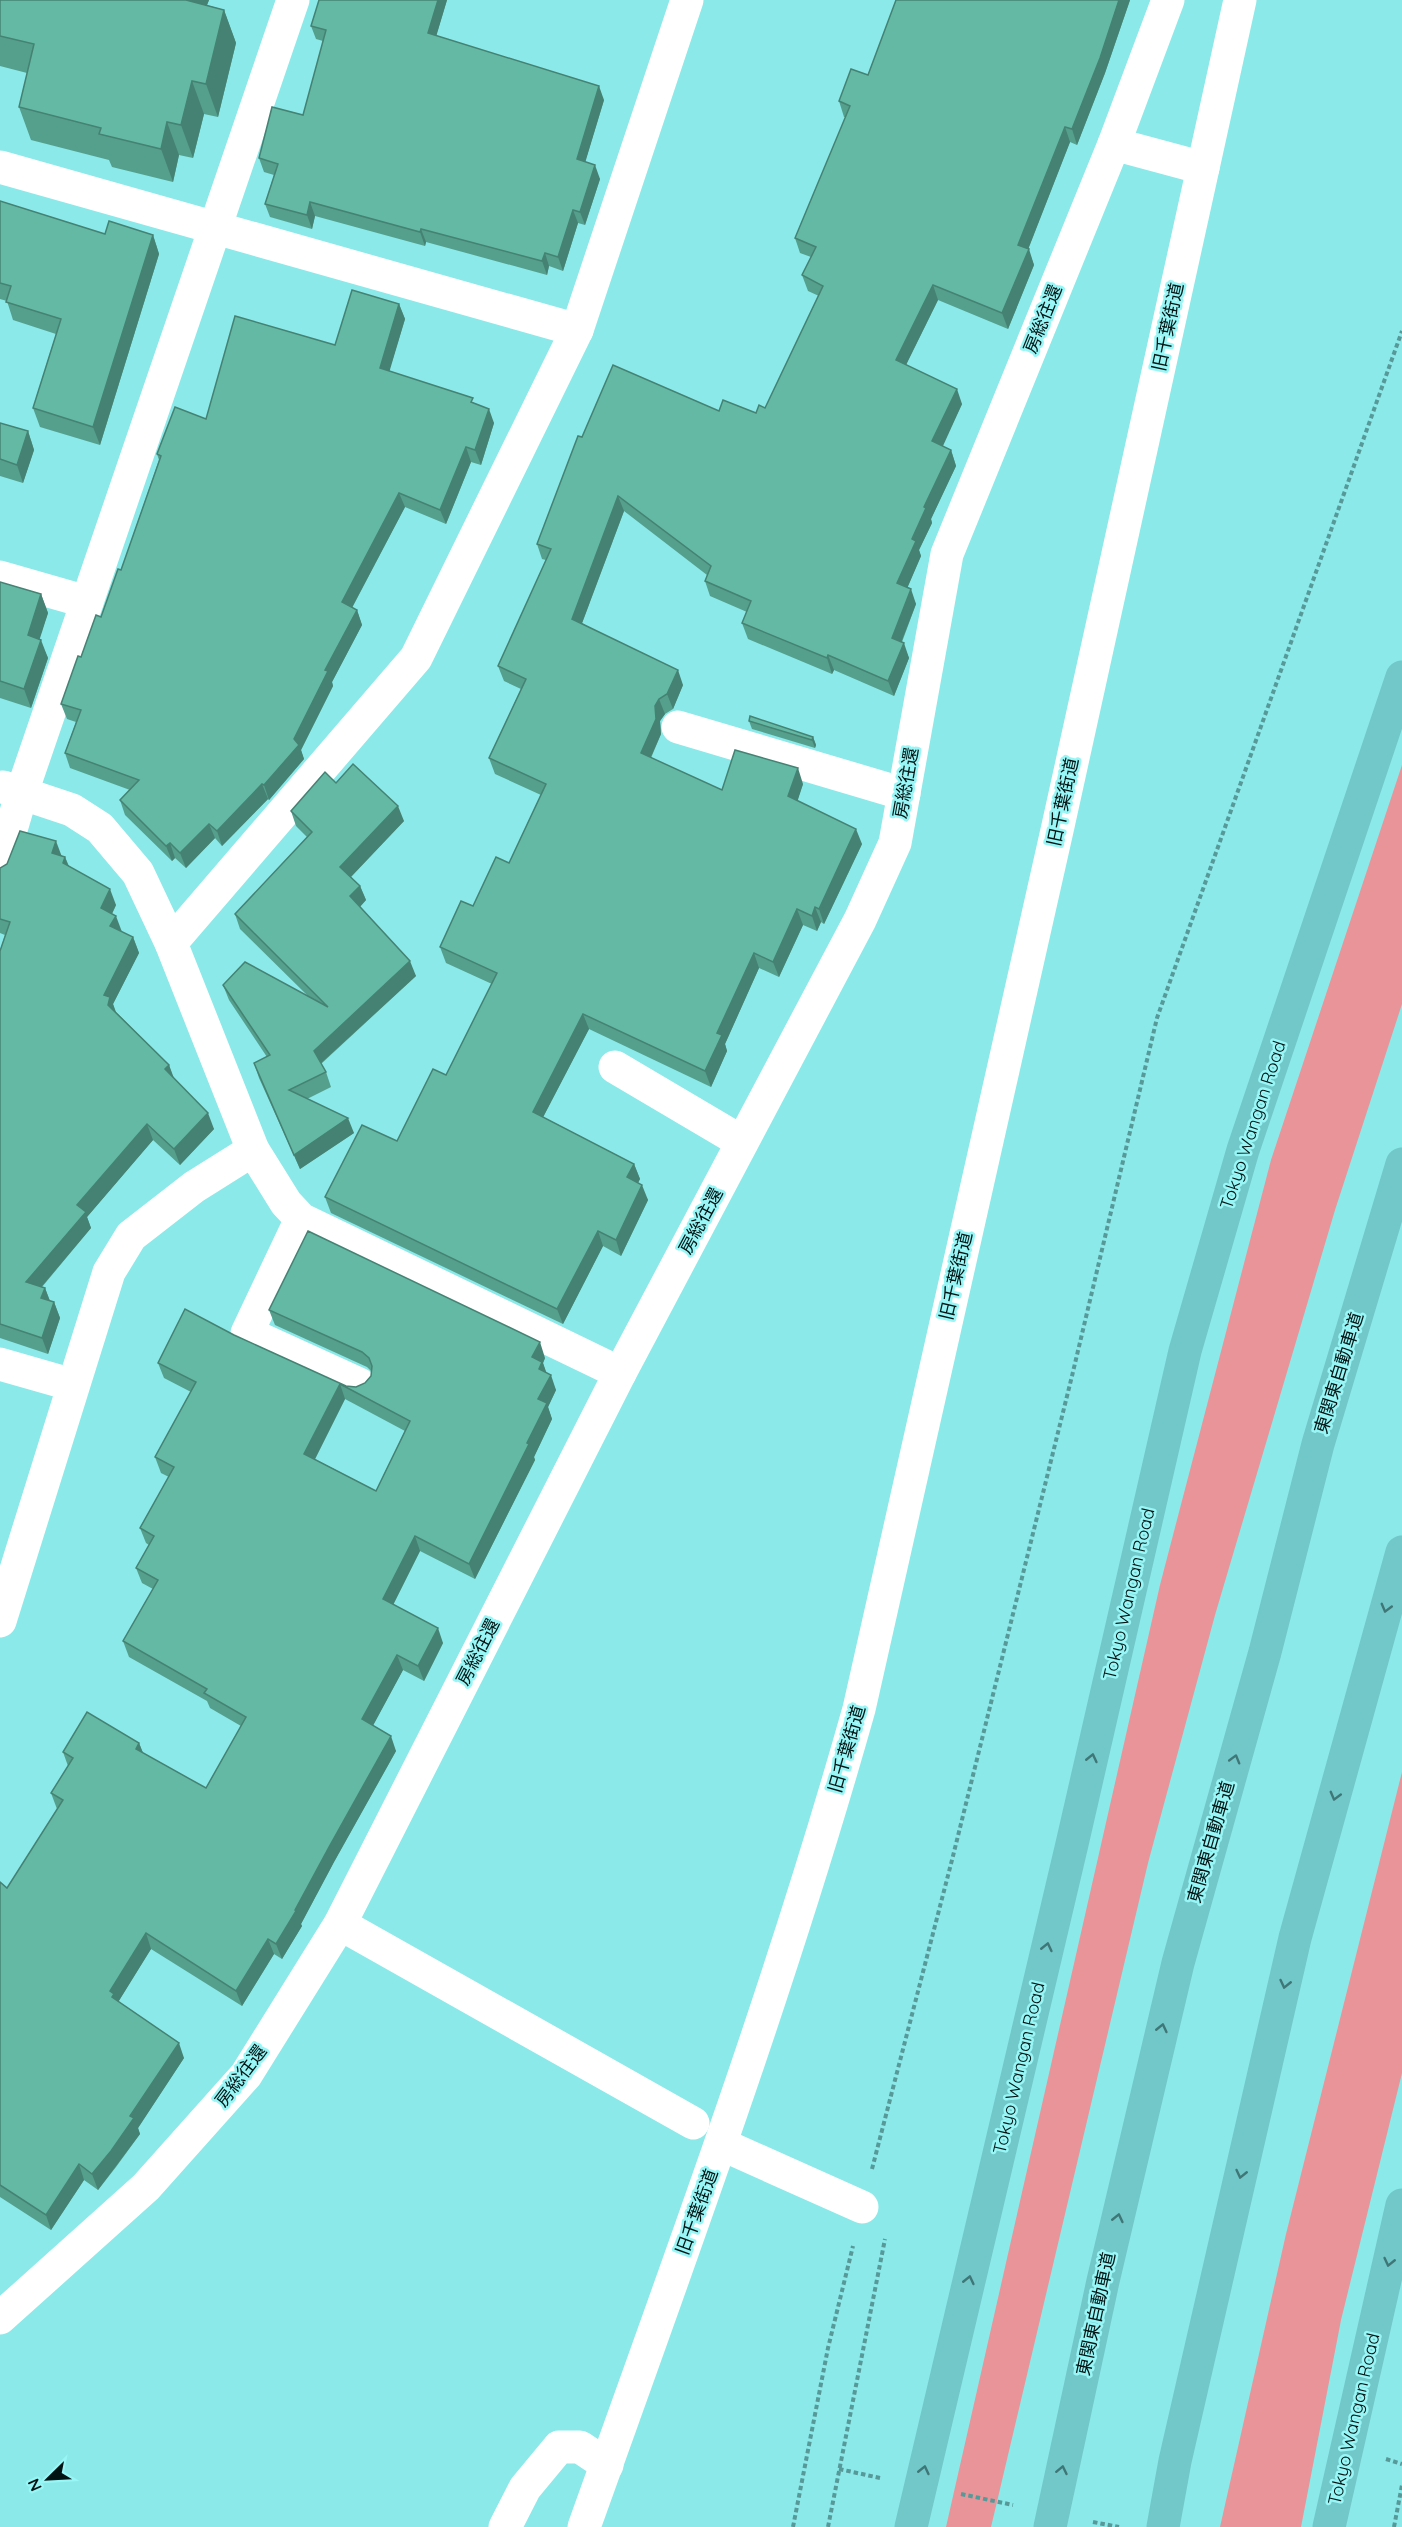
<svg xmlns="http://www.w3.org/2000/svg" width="1402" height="2527" font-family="Quicksand,'Noto Sans JP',sans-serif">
  <rect width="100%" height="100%" fill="#8be9e9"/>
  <g fill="#e89499">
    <polygon points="1402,765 1402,1004 1335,1210 1215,1615 1148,1863 991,2527 946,2527 1160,1585 1271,1160"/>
    <polygon points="1402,1772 1402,2073 1341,2320 1301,2527 1220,2527 1286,2234"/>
  </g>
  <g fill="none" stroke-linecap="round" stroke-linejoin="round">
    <g stroke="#579999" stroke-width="4" stroke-dasharray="4.5 3" stroke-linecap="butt">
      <polyline points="872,2169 952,1860 1072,1376 1157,1018 1402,331"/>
      <polyline points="1386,2459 1402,2464"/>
      <polyline points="839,2469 880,2478"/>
      <polyline points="961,2494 1013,2505"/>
      <polyline points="1093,2522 1119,2527"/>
      <polyline points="793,2527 828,2348 853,2246"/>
      <polyline points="828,2527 885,2239"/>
      <polyline points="1394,2527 1402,2485"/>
    </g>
    <g stroke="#fff" stroke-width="33">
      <polyline points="1114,144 1203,168"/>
      <polyline points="0,167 577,330"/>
      <polyline points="0,577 87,602"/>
      <polyline points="678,727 904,794"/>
      <polyline points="3,787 72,810 100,828 138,873 171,943 253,1150 286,1203 301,1219 620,1373"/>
      <polyline points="0,867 22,792 293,0"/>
      <polyline points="171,943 416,658 577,330 687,0"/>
      <polyline points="615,1067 742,1142"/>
      <polyline points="301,1219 247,1333 359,1384"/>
      <polyline points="0,1364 73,1385"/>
      <polyline points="0,1621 109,1272 131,1236 194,1187 253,1150"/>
      <polyline points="340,1924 693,2123"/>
      <polyline points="721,2144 862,2207"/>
      <polyline points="0,2318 146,2187 246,2075 340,1924 620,1373 860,920 895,843 947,554 1114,144 1168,0"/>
      <polyline points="505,2527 525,2488 559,2447 580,2447 607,2465"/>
      <path d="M584 2527C681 2256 781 1986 859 1709L1058 826 1240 0"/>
    </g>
    <g stroke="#72c7c8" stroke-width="33">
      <polyline points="911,2527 1072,1844 1185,1351 1243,1150 1402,677"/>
      <polyline points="1050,2527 1103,2281 1178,1963 1265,1652 1318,1444 1402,1164"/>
      <polyline points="1163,2527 1175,2461 1295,1938 1402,1552"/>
      <polyline points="1329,2527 1402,2205"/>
    </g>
  </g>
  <g fill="#559f8d" fill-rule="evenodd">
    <polygon points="0,0 209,0 207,5 224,10 236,43 218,117 204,114 193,158 179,155 173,182 112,167 109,160 31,140 19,107 27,73 0,66"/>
    <polygon points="319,0 447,0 436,36 604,100 585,162 600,179 585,225 578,223 563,271 549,266 547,275 426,242 425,246 315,216 312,229 270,217 265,204 274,175 264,172 259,158 303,115 323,41 316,39 311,26"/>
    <polygon points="896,0 1130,0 1105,73 1077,145 1070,142 1028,249 1034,265 1008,329 938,300 906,365 962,404 942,446 951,450 956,466 931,519 932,523 919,550 921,556 907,588 916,604 902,642 909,658 894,696 834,670 832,674 748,639 742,623 747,612 710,596 705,581 707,575 624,511 582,623 683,685 673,709 665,714 660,721 661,734 651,758 722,790 803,784 797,801 862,844 824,924 821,922 817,931 803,925 779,977 759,968 725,1044 727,1051 711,1087 589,1029 543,1117 634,1164 640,1179 638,1183 648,1200 621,1256 603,1246 563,1324 331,1213 325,1197 397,1141 446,1075 492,984 446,963 440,947 509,863 541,795 495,774 489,758 521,689 504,681 498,666 546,560 542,559 537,544 582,437 719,411 756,413 765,408 819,296 808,291 802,275 811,257 800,253 795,238 846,117 844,117 839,101 868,75"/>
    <polygon points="0,201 105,234 153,235 159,254 100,445 40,427 33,408 56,334 13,320 7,301 0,299"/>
    <polygon points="399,304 405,319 389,371 474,403 494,423 481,465 471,462 446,524 405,507 352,608 357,610 362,625 332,682 333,686 301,750 304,759 269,800 268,799 222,846 215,838 186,868 175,858 172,861 125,815 120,800 130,790 70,768 65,753 76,722 67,719 61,704 81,657 101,617 121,570 159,460 157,454 206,419 335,345"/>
    <polygon points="0,423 28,431 34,450 23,483 0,476"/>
    <polygon points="0,582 41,594 48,613 39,639 48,658 31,708 0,698"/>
    <polygon points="749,721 813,737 816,745 815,748 752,729"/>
    <polygon points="336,783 404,821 351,877 360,886 366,900 360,907 416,976 321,1064 326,1072 331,1087 307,1099 354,1133 300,1169 259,1078 254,1063 267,1057 229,1000 223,985 308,996 240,929 235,914 307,837 296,826 291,811"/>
    <polygon points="61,856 65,857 69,866 116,905 112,914 121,932 133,937 139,953 113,1004 116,1012 169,1065 173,1077 214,1129 180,1165 153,1140 87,1217 91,1228 42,1287 45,1288 50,1301 54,1302 60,1318 48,1354 0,1338 0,951 5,935 0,933 0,868"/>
    <path d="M269 1310 545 1358 543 1363 546 1373 556 1390 548 1407 552 1419 534 1457 535 1460 475 1579 420 1551 393 1605 443 1643 424 1681 403 1670 373 1725 396 1751 334 1862 301 1924 302 1926 282 1959 274 1954 242 2006 151 1949 118 2002 184 2058 138 2128 140 2134 116 2167 98 2190 84 2180 51 2230 0 2197V1882L7 1888 57 1809 51 1793 68 1766 63 1752 139 1743 143 1753 206 1788 241 1726 210 1708 207 1701 129 1657 123 1641 153 1589 142 1583 136 1568 149 1545 146 1543 140 1528 169 1477 161 1473 155 1457 191 1392 164 1378 158 1363 234 1335 346 1386 356 1387 365 1383 371 1376V1371L367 1367 275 1325ZM345 1399 405 1431 376 1491 315 1459Z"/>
  </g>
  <g fill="#458273">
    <polygon points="184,0 209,0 196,33"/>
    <polygon points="438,0 447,0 433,47 428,33"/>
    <polygon points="1119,0 1130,0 1105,73 1077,145 1072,129"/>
    <polygon points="224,10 236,43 218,117 206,84"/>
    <polygon points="192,81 204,114 193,158 181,125"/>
    <polygon points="599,86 604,100 582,173 577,159"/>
    <polygon points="167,122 179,155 173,182 161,149"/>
    <polygon points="1065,127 1070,142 1024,260 1018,245"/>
    <polygon points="595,165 600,179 585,225 580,212"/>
    <polygon points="310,202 315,216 312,229 307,215"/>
    <polygon points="573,210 578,223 563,271 558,257"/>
    <polygon points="421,229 426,242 425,246 420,232"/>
    <polygon points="153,235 159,254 100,445 93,427"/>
    <polygon points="1029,249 1034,265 1008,329 1002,313"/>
    <polygon points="545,253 549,266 547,275 542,261"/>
    <polygon points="933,285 938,300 901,375 896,360"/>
    <polygon points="399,304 405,319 386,383 380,368"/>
    <polygon points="957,389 962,404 938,457 932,441"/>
    <polygon points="489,409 494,423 481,465 475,450"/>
    <polygon points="28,431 34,450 23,483 17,465"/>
    <polygon points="466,447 471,462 446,524 440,510"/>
    <polygon points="951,450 956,466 931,519 932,523 919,550 921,556 903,598 897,583 924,507"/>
    <polygon points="399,493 405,507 347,617 342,602"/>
    <polygon points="618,496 624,511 578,634 572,619"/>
    <polygon points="911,589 916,604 897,653 892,638"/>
    <polygon points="41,594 48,613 35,654 28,635"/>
    <polygon points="357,610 362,625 332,682 333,686 301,750 304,759 269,800 264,785 294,739 325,670"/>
    <polygon points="41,640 48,658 31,708 24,689"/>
    <polygon points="904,643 909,658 894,696 888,681"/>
    <polygon points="828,655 834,670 832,674 827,658"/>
    <polygon points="678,670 683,685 673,709 667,694"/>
    <polygon points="659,699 665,714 660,721 661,734 646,768 641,753 655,706"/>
    <polygon points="813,737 816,745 815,748 812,740"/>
    <polygon points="798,768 803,784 794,812 788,796"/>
    <polygon points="262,784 268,799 222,846 217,831"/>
    <polygon points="398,806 404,821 346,882 340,867"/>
    <polygon points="209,824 215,838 186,868 180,853"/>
    <polygon points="856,829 862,844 824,924 819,909"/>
    <polygon points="56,841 62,857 52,853"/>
    <polygon points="170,843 175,858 172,861 166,846"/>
    <polygon points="65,857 71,873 63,863"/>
    <polygon points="360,886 366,900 356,911 350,896"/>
    <polygon points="110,889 116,905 107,924 101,908"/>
    <polygon points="815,907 821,922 817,931 812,916"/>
    <polygon points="797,909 803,925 779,977 773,962"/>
    <polygon points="116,916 122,932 110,926"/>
    <polygon points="133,937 139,953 113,1004 116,1013 110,1010 104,995"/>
    <polygon points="754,953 759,968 725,1044 727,1051 711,1087 705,1071 717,1033"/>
    <polygon points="410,961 416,976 319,1065 314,1051"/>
    <polygon points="583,1014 589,1029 538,1127 533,1112"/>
    <polygon points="169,1065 175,1081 165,1069"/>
    <polygon points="208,1113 214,1129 180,1165 174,1149"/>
    <polygon points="348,1118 354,1133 300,1169 294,1155"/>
    <polygon points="147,1124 153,1140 87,1217 91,1228 32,1298 26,1282 77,1205"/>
    <polygon points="634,1164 640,1179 633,1192 627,1177"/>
    <polygon points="642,1185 648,1200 621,1256 616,1240"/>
    <polygon points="598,1231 603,1246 563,1324 557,1309"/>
    <polygon points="45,1288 51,1304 41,1298"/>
    <polygon points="54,1302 60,1318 48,1354 42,1338"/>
    <polygon points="540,1342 545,1358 543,1363 548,1377 539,1369 532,1357"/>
    <polygon points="551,1375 556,1390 548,1407 552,1419 534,1457 535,1460 475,1579 469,1564 527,1443 538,1399"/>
    <polygon points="340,1384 345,1399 310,1469 304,1454"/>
    <polygon points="415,1536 420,1551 388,1615 383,1599"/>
    <polygon points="438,1628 443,1643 424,1681 418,1666"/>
    <polygon points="397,1655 403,1670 368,1735 362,1719"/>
    <polygon points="391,1736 396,1751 334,1862 301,1924 302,1926 282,1959 276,1944 329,1847"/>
    <polygon points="139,1743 145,1758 136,1749"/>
    <polygon points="146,1933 151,1949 117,2004 117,2012 110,1991"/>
    <polygon points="268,1939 274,1954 242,2006 236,1991"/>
    <polygon points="179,2043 184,2058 138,2128 140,2134 98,2190 92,2174"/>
    <polygon points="79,2164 84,2180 51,2230 46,2215"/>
  </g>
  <g fill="#63b9a4" stroke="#458273" stroke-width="1.5" fill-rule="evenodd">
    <polygon points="0,0 186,0 224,10 206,84 192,81 181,125 167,122 161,149 99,134 101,128 19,107 34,44 0,36"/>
    <polygon points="319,0 438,0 428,33 599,86 577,159 595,165 580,212 573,210 558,257 545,253 542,261 421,229 420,232 310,202 307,215 265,204 278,164 259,158 272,107 303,115 326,30 311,26"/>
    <polygon points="896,0 1119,0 1100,58 1072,129 1065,127 1018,245 1029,249 1002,313 933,285 896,360 957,389 932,441 951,450 924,507 926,508 912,539 916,541 897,583 911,589 892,638 904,643 888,681 828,655 827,658 742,623 751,601 705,581 711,566 618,496 572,619 678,670 667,694 659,699 655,706 656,719 641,753 722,790 735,750 798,768 788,796 856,829 819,909 815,907 812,916 797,909 773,962 754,953 717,1033 722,1035 705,1071 583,1014 533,1112 634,1164 627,1177 642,1185 616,1240 598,1231 557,1309 325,1197 362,1125 397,1141 433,1069 446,1075 497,973 440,947 461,901 473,906 496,857 509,863 546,784 489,758 526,679 498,666 551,549 537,544 578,436 582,437 613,365 719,411 723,400 756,413 759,405 765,408 823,286 802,275 816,247 795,238 850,106 839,101 851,69 868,75"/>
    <polygon points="0,201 105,234 109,221 153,235 93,427 33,408 61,319 6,302 11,286 0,283"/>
    <polygon points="352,290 399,304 380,368 473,398 471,402 489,409 475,450 466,447 440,510 399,493 342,602 357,610 325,670 328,671 294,739 299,745 264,785 262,784 217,831 209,824 180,853 170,843 166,846 120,800 139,780 65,753 81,710 61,704 78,656 81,657 96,615 101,617 118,569 121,570 161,456 157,454 175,407 206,419 235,316 335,345"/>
    <polygon points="0,423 28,431 17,465 0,459"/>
    <polygon points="0,582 41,594 28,635 41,640 24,689 0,681"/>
    <polygon points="750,716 813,737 812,740 749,721"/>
    <polygon points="353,764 398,806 340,867 360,886 350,896 410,961 314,1051 326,1072 289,1090 348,1118 294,1155 254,1063 270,1055 223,985 245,962 328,1007 235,914 312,832 291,811 325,772 336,783"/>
    <polygon points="20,831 56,841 52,853 65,857 63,863 110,889 101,908 116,916 110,926 133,937 104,995 110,997 108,1005 169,1065 165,1069 208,1113 174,1149 147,1124 77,1205 86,1212 26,1282 45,1288 41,1298 54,1302 42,1338 0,1324 0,951 10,922 0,919 0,868 7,864"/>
    <path d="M308 1231 540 1342 532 1357 542 1362 539 1369 551 1375 538 1399 547 1403 527 1443 529 1444 469 1564 415 1536 383 1599 438 1628 418 1666 397 1655 362 1719 391 1736 329 1847 295 1910 296 1911 276 1944 268 1939 236 1991 146 1933 110 1991 114 1994 112 1997 179 2043 130 2116 134 2118 111 2151 92 2174 79 2164 46 2215 0 2185V1882L7 1888 63 1800 51 1793 73 1758 63 1752 87 1712 139 1743 136 1749 206 1788 246 1717 204 1693 207 1689 123 1641 158 1580 136 1568 154 1536 140 1528 174 1467 155 1457 196 1382 158 1363 185 1309 234 1335 346 1386 356 1387 365 1383 371 1376 372 1366 369 1358 362 1352 269 1310ZM340 1384 410 1421 376 1491 304 1454Z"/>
  </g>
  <defs><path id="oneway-chevron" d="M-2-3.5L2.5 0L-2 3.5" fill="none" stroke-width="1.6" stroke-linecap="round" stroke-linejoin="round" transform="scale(1.5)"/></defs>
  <g stroke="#3f7677">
    <use href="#oneway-chevron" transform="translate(1386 1608) rotate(105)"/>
    <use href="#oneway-chevron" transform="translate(1092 1758) rotate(-77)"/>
    <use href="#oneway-chevron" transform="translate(1235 1759) rotate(-74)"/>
    <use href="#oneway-chevron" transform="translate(1335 1796) rotate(105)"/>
    <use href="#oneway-chevron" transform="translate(1047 1947) rotate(-77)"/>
    <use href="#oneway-chevron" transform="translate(1285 1984) rotate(103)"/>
    <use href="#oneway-chevron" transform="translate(1162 2028) rotate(-77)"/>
    <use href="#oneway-chevron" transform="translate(1241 2174) rotate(103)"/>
    <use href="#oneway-chevron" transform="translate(1118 2218) rotate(-77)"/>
    <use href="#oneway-chevron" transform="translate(1389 2262) rotate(103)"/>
    <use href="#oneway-chevron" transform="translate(969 2280) rotate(-77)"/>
    <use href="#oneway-chevron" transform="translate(924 2470) rotate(-77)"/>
    <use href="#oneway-chevron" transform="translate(1062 2470) rotate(-78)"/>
  </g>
  <g text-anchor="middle" stroke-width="5" stroke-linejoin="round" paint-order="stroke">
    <g font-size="18" fill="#011313" stroke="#98f6f6">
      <text transform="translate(1043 319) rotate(-68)" y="6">房総往還</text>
      <text transform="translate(1168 327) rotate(-78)" y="6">旧千葉街道</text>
      <text transform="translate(906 783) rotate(-80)" y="6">房総往還</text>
      <text transform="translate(1063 802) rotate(-78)" y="6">旧千葉街道</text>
      <text transform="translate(1253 1125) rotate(-72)" y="6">Tokyo Wangan Road</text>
      <text transform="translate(701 1221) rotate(-62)" y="6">房総往還</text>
      <text transform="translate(956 1276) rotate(-77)" y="6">旧千葉街道</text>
      <text transform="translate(1339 1373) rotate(-73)" y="6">東関東自動車道</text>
      <text transform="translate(1129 1594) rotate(-77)" y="6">Tokyo Wangan Road</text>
      <text transform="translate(478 1652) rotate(-63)" y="6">房総往還</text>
      <text transform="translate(847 1749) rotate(-74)" y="6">旧千葉街道</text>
      <text transform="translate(1211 1842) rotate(-74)" y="6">東関東自動車道</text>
      <text transform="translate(1019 2068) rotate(-77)" y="6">Tokyo Wangan Road</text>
      <text transform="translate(241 2076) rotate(-53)" y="6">房総往還</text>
      <text transform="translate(697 2212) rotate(-70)" y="6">旧千葉街道</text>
      <text transform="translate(1096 2314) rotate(-78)" y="6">東関東自動車道</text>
      <text transform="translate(1354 2419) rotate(-77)" y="6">Tokyo Wangan Road</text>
    </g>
  </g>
  <g transform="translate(48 2479) rotate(246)" stroke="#98f6f6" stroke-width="4.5" paint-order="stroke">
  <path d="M0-4.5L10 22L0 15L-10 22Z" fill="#011313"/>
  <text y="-9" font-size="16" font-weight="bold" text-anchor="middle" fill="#011313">N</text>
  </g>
</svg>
